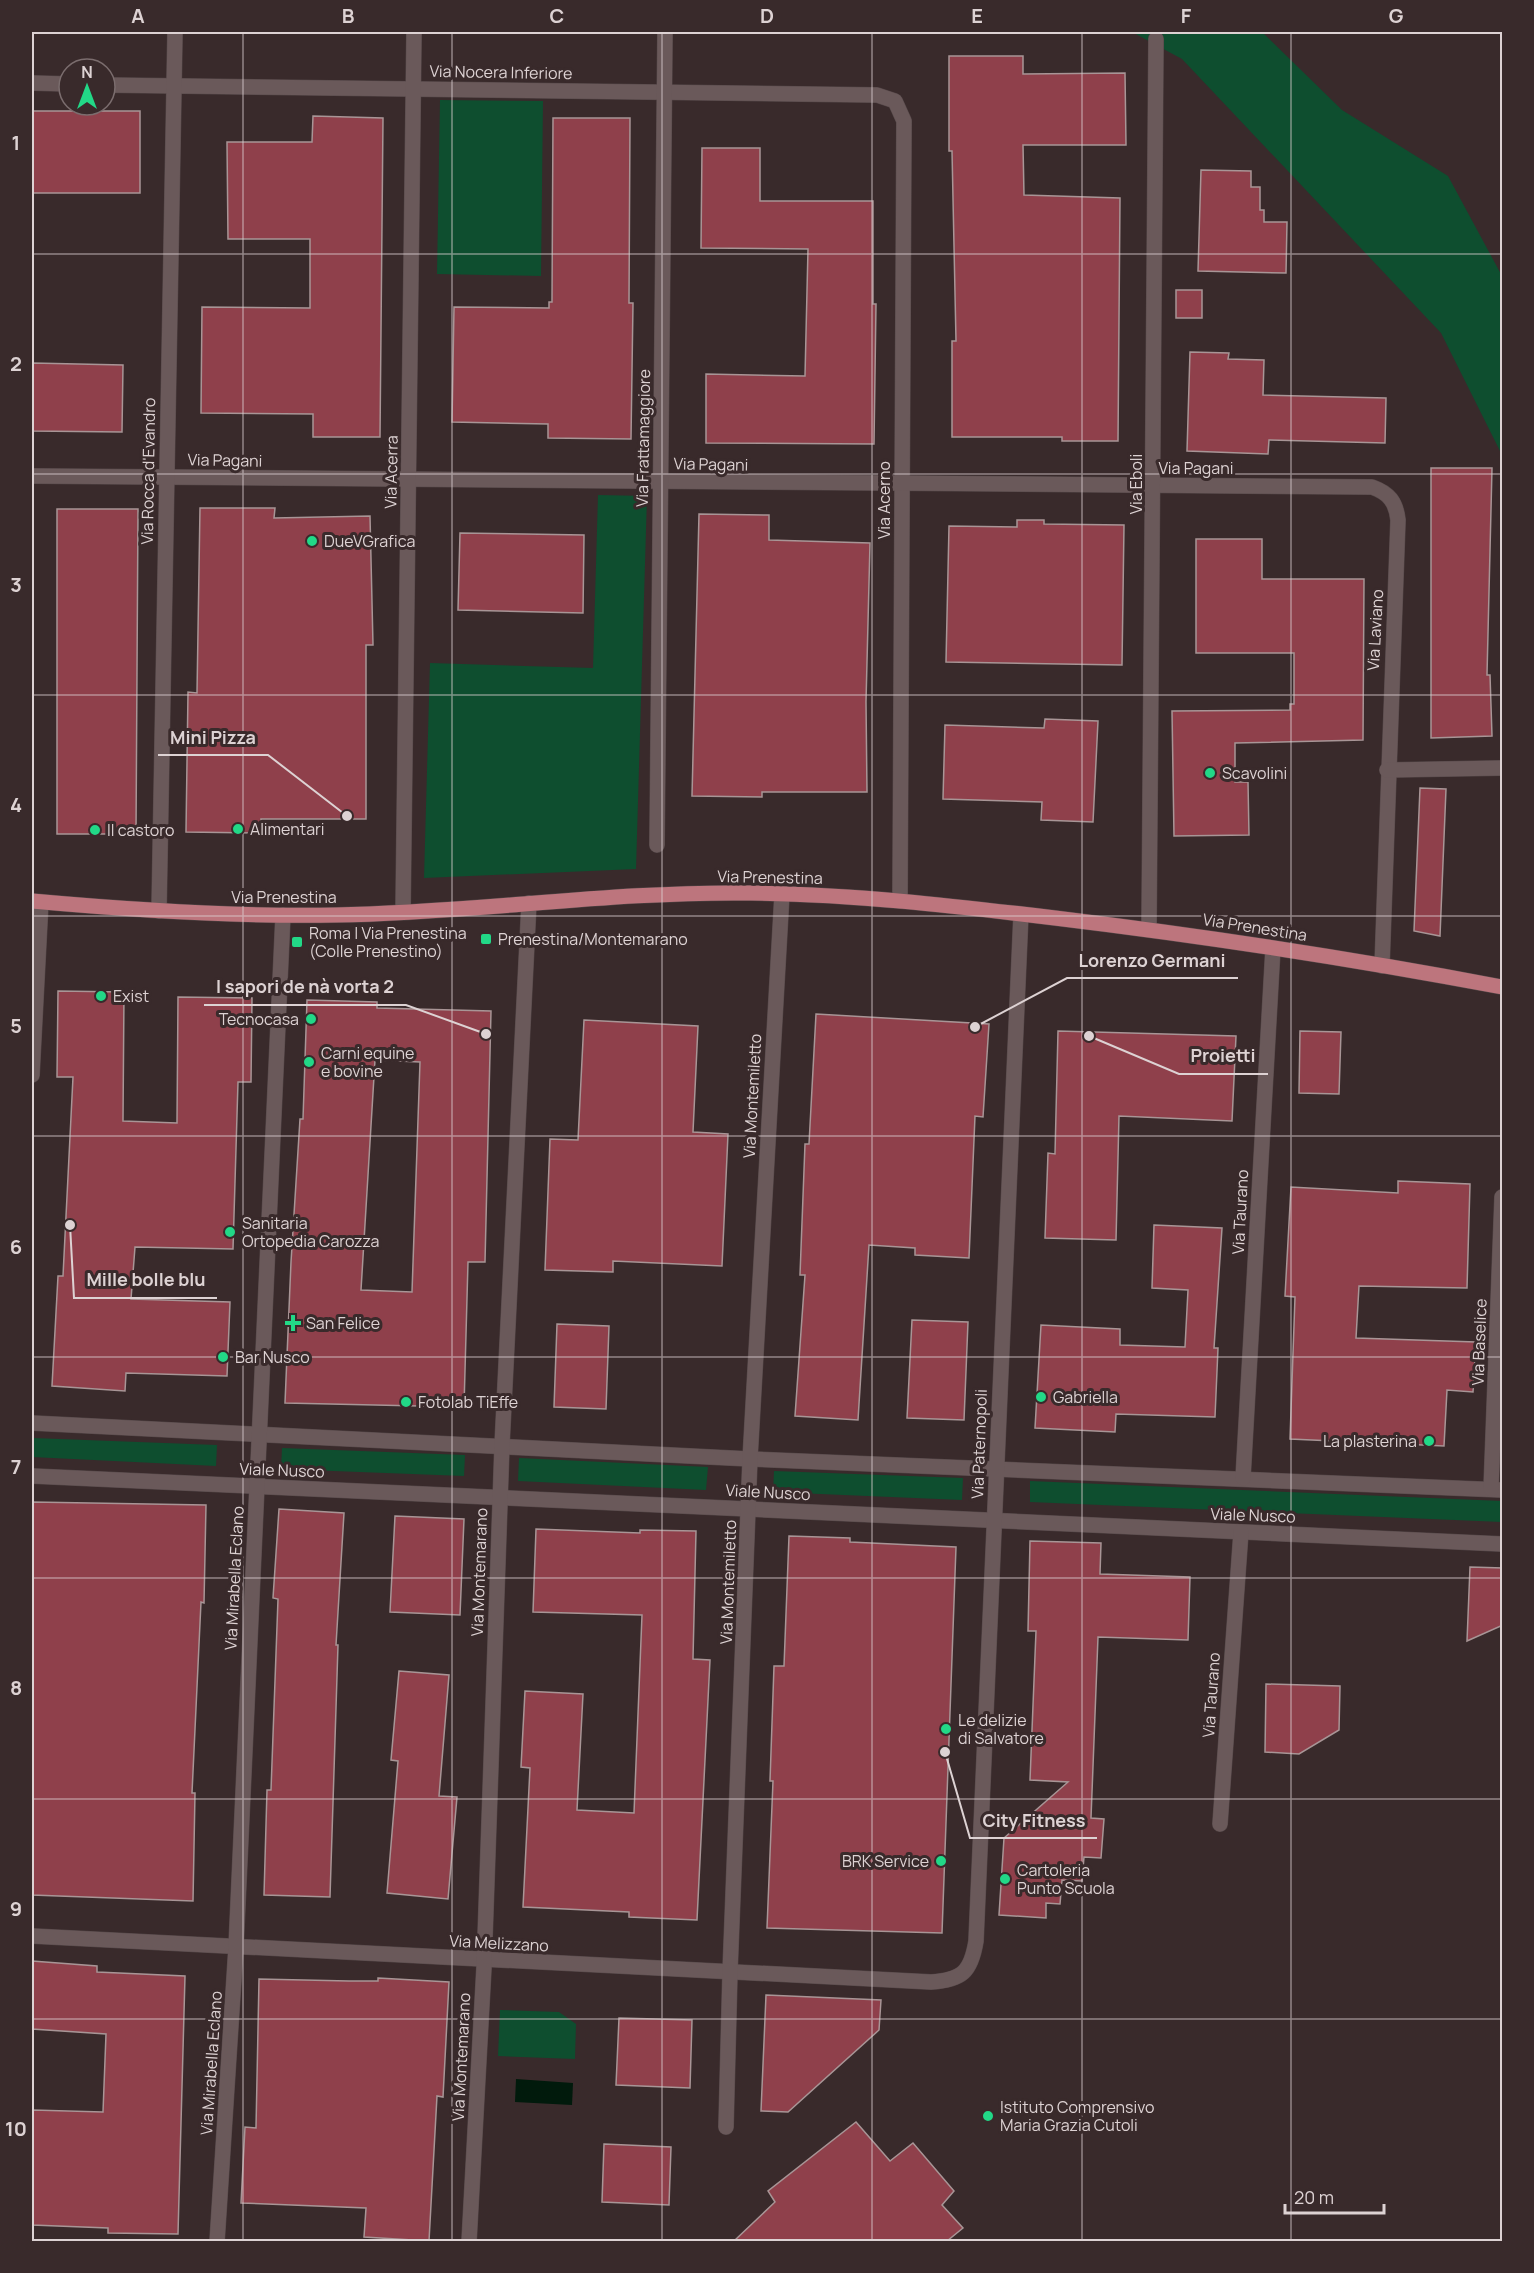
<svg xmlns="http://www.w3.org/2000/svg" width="1534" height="2273" font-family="Manrope,sans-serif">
  <rect width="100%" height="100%" fill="#392a2b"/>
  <g fill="#0e4e2f">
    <polygon points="1132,32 1262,32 1342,110 1448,176 1502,276 1502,455 1441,333 1182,59"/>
    <polygon points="440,100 543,101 541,276 437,274"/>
    <polygon points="598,495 647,496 636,869 424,878 430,663 593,668"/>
    <polygon points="33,1438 217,1445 216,1466 32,1457"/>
    <polygon points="282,1448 465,1455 464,1476 281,1469"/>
    <polygon points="519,1458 708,1467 706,1490 518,1481"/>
    <polygon points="774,1471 963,1478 962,1500 773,1492"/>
    <polygon points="1030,1481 1502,1501 1502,1522 1030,1502"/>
    <polygon points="500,2010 559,2012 576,2024 575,2059 498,2056"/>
  </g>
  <polygon fill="#011a0c" points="516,2079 573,2083 572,2105 515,2102"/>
  <g fill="#8f404b" stroke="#a89596" stroke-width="1.5" fill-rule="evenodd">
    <polygon points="949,56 1023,56 1023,74 1125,73 1126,145 1023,145 1024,195 1120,198 1118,441 1062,441 1062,437 952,437 952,341 956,341 952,151 949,151"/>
    <rect x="32" y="111" width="108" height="82"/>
    <polygon points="313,116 383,118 380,437 313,437 313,414 201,413 202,307 310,308 310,239 228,239 227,142 312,142"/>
    <polygon points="553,118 630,118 629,303 633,303 631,439 548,438 548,424 452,422 454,307 549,308 549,302 552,302"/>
    <polygon points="702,148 760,148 760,201 873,201 873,304 876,304 874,444 706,443 706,374 805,376 808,249 701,248"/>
    <polygon points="1201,170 1251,171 1251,187 1260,187 1260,210 1264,210 1264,222 1287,222 1286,273 1198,271"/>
    <rect x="1176" y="290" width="26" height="28"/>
    <polygon points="1190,352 1229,353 1228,359 1264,360 1263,395 1386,398 1385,443 1269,440 1268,454 1187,451"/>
    <polygon points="32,363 123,365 122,432 32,431"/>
    <polygon points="1431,468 1492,468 1487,675 1490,675 1492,736 1431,738"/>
    <polygon points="200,508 275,508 274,518 370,516 373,645 366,645 366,819 261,819 261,833 186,832 188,692 197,693"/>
    <polygon points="57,509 138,509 136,834 57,834"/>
    <polygon points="699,514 769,515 769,540 870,543 866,702 867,792 762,792 762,797 692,796"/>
    <polygon points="1017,520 1044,520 1044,524 1124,525 1122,665 946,662 949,526 1017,527"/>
    <polygon points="460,533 584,535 583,613 458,610"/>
    <polygon points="1196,539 1262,539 1262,579 1364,579 1363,740 1235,743 1235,782 1248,782 1249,835 1174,836 1172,711 1290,710 1290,704 1294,704 1294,653 1196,653"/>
    <polygon points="1045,719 1098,721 1093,822 1041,820 1042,802 943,799 945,725 1044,728"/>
    <polygon points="1420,788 1446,789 1440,936 1414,931"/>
    <polygon points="58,991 124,992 123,1121 177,1123 178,997 252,998 251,1082 238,1082 233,1249 135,1247 131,1299 230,1302 227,1376 126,1373 125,1391 52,1386 58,1276 63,1276 73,1077 57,1077"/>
    <path d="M307 1000 377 1002V1008L491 1011 485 1262H468L464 1407 285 1403 291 1262 300 1119H303ZM375 1060 420 1062 412 1292 361 1290Z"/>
    <polygon points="816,1014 989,1024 983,1117 975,1116 969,1258 915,1255 915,1248 869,1245 858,1420 795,1416 805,1275 800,1275 805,1144 809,1144"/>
    <polygon points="584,1020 698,1026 693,1132 728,1134 722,1266 613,1261 613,1272 545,1270 550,1139 578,1140"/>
    <polygon points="1058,1031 1236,1036 1232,1121 1119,1116 1116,1240 1045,1238 1048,1153 1055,1154"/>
    <polygon points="1300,1031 1341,1032 1339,1094 1299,1093"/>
    <polygon points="1398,1181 1470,1184 1467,1288 1359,1286 1356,1338 1476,1342 1473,1392 1447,1390 1444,1446 1290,1439 1295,1297 1285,1296 1291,1187 1398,1193"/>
    <polygon points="1154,1225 1222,1228 1214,1348 1218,1348 1215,1417 1116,1414 1115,1432 1035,1428 1041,1325 1120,1329 1120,1345 1185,1347 1188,1290 1152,1288"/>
    <polygon points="912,1320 968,1322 964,1420 907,1418"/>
    <polygon points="557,1324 609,1326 606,1409 554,1407"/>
    <polygon points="32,1502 206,1505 204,1603 201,1602 192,1793 195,1793 193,1901 32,1895"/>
    <polygon points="279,1509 344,1513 336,1645 338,1645 330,1897 264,1895 267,1790 271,1790 278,1599 273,1598"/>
    <polygon points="395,1516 464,1519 460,1615 390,1612"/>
    <polygon points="536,1529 640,1533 640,1530 696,1531 693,1659 710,1660 697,1920 629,1917 629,1912 523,1907 530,1768 521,1767 525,1691 583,1694 577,1810 634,1813 642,1615 533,1612"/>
    <polygon points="789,1536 850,1538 850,1542 956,1547 942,1933 767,1928 773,1781 770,1781 774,1666 784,1666"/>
    <polygon points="1030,1541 1101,1543 1100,1574 1190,1577 1188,1640 1098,1637 1091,1818 1104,1819 1101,1858 1084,1857 1082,1881 1062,1880 1060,1904 1046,1903 1046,1918 999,1915 1004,1838 1068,1782 1030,1780 1036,1631 1028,1631"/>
    <polygon points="1470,1567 1503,1568 1503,1625 1467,1641"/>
    <polygon points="399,1671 449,1675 439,1796 457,1797 448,1899 387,1893 398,1761 391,1760"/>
    <polygon points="1266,1684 1340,1686 1339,1730 1299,1754 1265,1752"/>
    <polygon points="32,1961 97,1966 97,1972 185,1976 178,2234 108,2233 108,2228 32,2225 33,2110 103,2112 106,2034 32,2029"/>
    <polygon points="378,1978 449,1982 443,2097 437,2096 429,2241 364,2237 366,2208 241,2203 245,2127 256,2128 259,1979 349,1981 378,1981"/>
    <polygon points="766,1995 881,2000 879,2030 788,2112 761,2111"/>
    <polygon points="619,2018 692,2020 690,2088 616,2085"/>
    <polygon points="856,2122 890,2161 913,2143 954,2191 942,2205 963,2228 947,2241 734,2241 775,2202 768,2191"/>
    <polygon points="604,2144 671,2147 669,2205 602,2202"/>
  </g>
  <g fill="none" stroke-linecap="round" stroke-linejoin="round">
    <g stroke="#554849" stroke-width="16">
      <g id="minor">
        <polyline points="32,83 69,84"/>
        <polyline points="105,85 877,95 895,101 904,121 900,901"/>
        <path d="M32 476 1372 487C1389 493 1396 502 1398 520L1382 966"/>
        <polyline points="1387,770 1502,768"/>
        <polyline points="657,845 665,32"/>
        <polyline points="159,911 175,32"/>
        <polyline points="403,912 414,32"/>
        <polyline points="1149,929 1156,39"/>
        <polyline points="32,1075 41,902"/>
        <polyline points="32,1423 750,1459 1502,1490"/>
        <polyline points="32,1476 1502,1544"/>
        <polyline points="1243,1478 1273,948"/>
        <polyline points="1491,1489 1502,1197"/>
        <polyline points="1220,1824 1241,1532"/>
        <path d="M32 1936 931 1982C962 1980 971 1972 976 1941L1021 914"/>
        <polyline points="726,2127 730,1972 750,1459 782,894"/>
        <polyline points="217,2242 236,1947 283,915"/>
        <polyline points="469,2242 484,1967 502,1445 529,903"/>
      </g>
    </g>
    <g stroke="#554849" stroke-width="16">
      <path id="major" d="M32 901C132 910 234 917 336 915 474 913 612 891 751 893 853 894 954 906 1055 918 1204 936 1354 959 1502 987"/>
    </g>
    <use href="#minor" stroke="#6a595a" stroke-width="15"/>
    <use href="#major" stroke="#bd757d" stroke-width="15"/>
  </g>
  <path fill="none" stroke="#ddd2d3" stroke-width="1.5" stroke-opacity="0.55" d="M243 32V2242M452 32V2242M662 32V2242M872 32V2242M1082 32V2242M1291 32V2242M32 254H1502M32 474H1502M32 695H1502M32 916H1502M32 1136H1502M32 1357H1502M32 1578H1502M32 1799H1502M32 2019H1502"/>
  <g fill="#22d887" stroke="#392a2b" stroke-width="2">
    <circle cx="312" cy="541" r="6"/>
    <circle cx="1210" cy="773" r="6"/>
    <circle cx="238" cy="829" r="6"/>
    <circle cx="95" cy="830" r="6"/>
    <rect x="480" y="933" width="12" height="12" rx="3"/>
    <rect x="291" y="936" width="12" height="12" rx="3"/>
    <circle cx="101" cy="996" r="6"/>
    <circle cx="311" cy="1019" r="6"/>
    <circle cx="309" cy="1062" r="6"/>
    <circle cx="230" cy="1232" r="6"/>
    <path d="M290 1314h6v6h6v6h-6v6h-6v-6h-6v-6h6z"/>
    <circle cx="223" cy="1357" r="6"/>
    <circle cx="1041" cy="1397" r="6"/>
    <circle cx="406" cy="1402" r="6"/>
    <circle cx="1429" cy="1441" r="6"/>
    <circle cx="946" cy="1729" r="6"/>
    <circle cx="941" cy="1861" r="6"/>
    <circle cx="1005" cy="1879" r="6"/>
    <circle cx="988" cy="2116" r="6"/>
  </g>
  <g text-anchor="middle" stroke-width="6" stroke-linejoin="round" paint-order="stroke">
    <g font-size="16" fill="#ddd2d3" stroke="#392a2b">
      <text transform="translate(501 72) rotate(1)" y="6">Via Nocera Inferiore</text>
      <text transform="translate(643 438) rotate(-89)" y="6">Via Frattamaggiore</text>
      <text transform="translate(225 460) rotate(1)" y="6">Via Pagani</text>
      <text transform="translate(711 464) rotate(1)" y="6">Via Pagani</text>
      <text x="1196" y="474">Via Pagani</text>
      <text transform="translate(148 471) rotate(-89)" y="6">Via Rocca d'Evandro</text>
      <text transform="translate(391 472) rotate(-89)" y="6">Via Acerra</text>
      <text transform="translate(1136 484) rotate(-90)" y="6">Via Eboli</text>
      <text transform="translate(884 500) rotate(-90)" y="6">Via Acerno</text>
      <text transform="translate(1375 630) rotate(-87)" y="6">Via Laviano</text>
      <text transform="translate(770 877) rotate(1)" y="6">Via Prenestina</text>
      <text x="284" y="903">Via Prenestina</text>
      <text transform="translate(1255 927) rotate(9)" y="6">Via Prenestina</text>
      <text transform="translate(752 1096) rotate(-87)" y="6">Via Montemiletto</text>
      <text transform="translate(1240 1212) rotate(-87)" y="6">Via Taurano</text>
      <text transform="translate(1479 1342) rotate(-88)" y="6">Via Baselice</text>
      <text transform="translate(979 1444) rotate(-88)" y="6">Via Paternopoli</text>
      <text transform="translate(282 1470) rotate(2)" y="6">Viale Nusco</text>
      <text transform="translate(768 1492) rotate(3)" y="6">Viale Nusco</text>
      <text transform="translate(1253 1515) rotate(2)" y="6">Viale Nusco</text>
      <text transform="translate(479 1572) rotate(-88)" y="6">Via Montemarano</text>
      <text transform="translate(234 1578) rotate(-87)" y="6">Via Mirabella Eclano</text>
      <text transform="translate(728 1582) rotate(-88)" y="6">Via Montemiletto</text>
      <text transform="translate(1211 1695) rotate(-86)" y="6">Via Taurano</text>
      <text transform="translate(499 1943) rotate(3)" y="6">Via Melizzano</text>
      <text transform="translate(461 2057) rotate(-87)" y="6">Via Montemarano</text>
      <text transform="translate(211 2063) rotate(-86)" y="6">Via Mirabella Eclano</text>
    </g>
    <g font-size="16" fill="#ddd2d3" stroke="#392a2b" text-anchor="start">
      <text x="324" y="547">DueVGrafica</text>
      <text x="1222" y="779">Scavolini</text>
      <text x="250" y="835">Alimentari</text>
      <text x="107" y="836">Il castoro</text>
      <text x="309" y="939">Roma | Via Prenestina<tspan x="309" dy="18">(Colle Prenestino)</tspan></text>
      <text x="498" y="945">Prenestina/Montemarano</text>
      <text x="113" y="1002">Exist</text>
      <text x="299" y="1025" text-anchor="end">Tecnocasa</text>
      <text x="321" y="1059">Carni equine<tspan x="321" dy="18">e bovine</tspan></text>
      <text x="242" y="1229">Sanitaria<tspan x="242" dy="18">Ortopedia Carozza</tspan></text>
      <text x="306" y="1329">San Felice</text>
      <text x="235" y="1363">Bar Nusco</text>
      <text x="1053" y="1403">Gabriella</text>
      <text x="418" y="1408">Fotolab TiEffe</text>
      <text x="1417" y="1447" text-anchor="end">La plasterina</text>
      <text x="958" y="1726">Le delizie<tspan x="958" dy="18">di Salvatore</tspan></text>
      <text x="929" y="1867" text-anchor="end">BRK Service</text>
      <text x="1017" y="1876">Cartoleria<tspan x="1017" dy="18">Punto Scuola</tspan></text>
      <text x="1000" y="2113">Istituto Comprensivo<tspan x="1000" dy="18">Maria Grazia Cutoli</tspan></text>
    </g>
  </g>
  <path fill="none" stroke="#ddd2d3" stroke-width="2" d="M347 816L268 755H158M975 1027L1067 978H1238M486 1034L406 1005H204M1089 1036L1179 1074H1268M70 1225L74 1298H217M945 1752L970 1838H1097"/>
  <g fill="#ddd2d3" stroke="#392a2b" stroke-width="2">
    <circle cx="347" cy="816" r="6"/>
    <circle cx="975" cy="1027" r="6"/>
    <circle cx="486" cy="1034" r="6"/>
    <circle cx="1089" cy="1036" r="6"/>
    <circle cx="70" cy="1225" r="6"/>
    <circle cx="945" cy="1752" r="6"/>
  </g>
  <g font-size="18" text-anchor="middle" font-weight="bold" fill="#ddd2d3" stroke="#392a2b" stroke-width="6" stroke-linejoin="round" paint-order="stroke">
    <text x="213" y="744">Mini Pizza</text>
    <text x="1152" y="967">Lorenzo Germani</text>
    <text x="305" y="993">I sapori de nà vorta 2</text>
    <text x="1223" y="1062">Proietti</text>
    <text x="146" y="1286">Mille bolle blu</text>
    <text x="1034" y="1827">City Fitness</text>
  </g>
  <rect width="1534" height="2273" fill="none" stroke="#392a2b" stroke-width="66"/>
  <g transform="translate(87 87)"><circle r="28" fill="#392a2b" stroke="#7b6d6e" stroke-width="1.5"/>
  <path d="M0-4.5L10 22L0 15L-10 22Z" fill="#22d887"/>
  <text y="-9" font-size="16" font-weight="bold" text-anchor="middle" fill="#ddd2d3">N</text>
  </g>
  <path d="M1285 2204v9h99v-9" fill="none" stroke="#ddd2d3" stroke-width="3"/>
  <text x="1294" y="2204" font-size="18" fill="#ddd2d3" stroke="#392a2b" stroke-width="4.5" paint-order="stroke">20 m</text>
  <rect x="33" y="33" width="1468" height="2207" fill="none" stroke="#ddd2d3" stroke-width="2"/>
  <g font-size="20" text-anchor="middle" font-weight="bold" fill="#ddd2d3">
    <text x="138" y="23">A</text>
    <text x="348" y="23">B</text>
    <text x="557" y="23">C</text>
    <text x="767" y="23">D</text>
    <text x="977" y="23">E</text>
    <text x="1186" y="23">F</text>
    <text x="1396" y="23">G</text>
    <text x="16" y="150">1</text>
    <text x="16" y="371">2</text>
    <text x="16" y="592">3</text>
    <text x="16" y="812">4</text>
    <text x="16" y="1033">5</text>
    <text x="16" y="1254">6</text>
    <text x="16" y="1474">7</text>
    <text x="16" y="1695">8</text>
    <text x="16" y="1916">9</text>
    <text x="16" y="2136">10</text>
  </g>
</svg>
